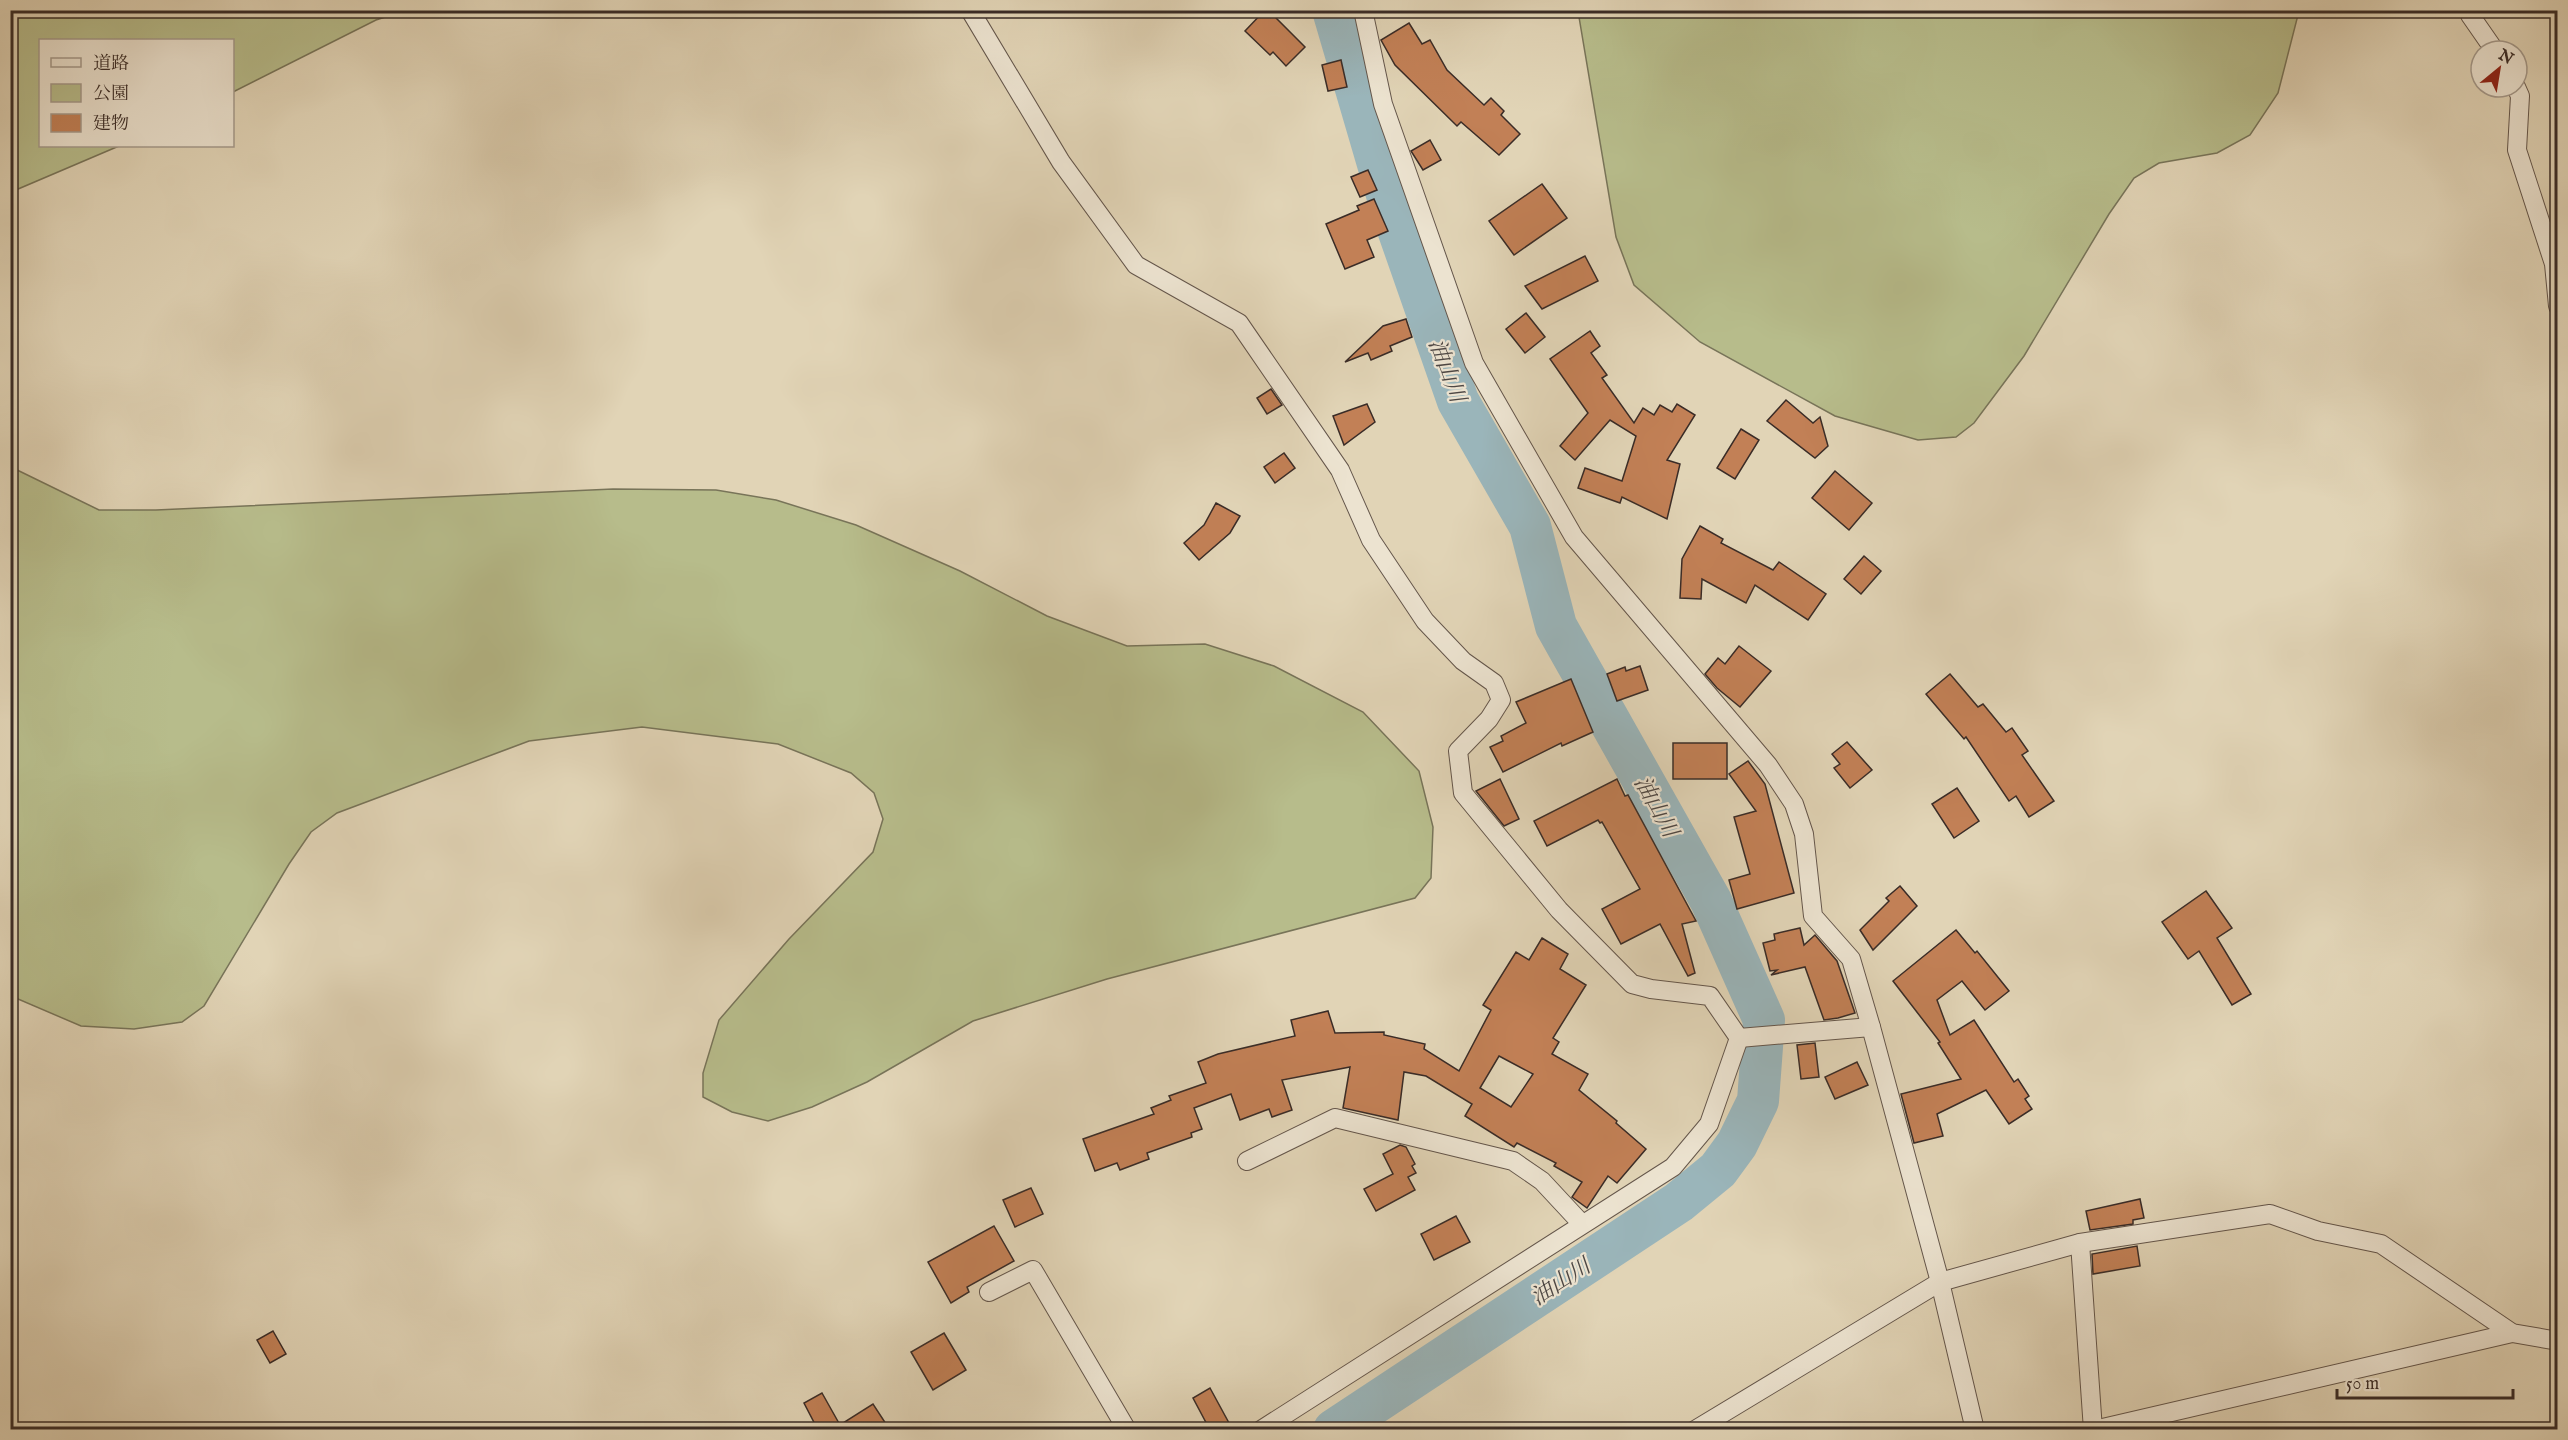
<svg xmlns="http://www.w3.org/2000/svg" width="2568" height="1440" font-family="'IM FELL English','Noto Serif JP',serif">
  <rect width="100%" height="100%" fill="#e1d4b6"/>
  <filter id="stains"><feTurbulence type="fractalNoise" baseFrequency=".00333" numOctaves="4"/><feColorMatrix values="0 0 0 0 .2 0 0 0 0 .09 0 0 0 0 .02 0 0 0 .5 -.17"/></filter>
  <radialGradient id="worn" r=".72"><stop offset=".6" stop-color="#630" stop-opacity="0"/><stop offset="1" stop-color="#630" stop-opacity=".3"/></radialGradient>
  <g fill="#b7bc8b" stroke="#787459" stroke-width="1.5">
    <polygon points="11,10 404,10 404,11 376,20 233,92 232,40 40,40 40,146 119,146 11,192"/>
    <polygon points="1578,11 2299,11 2278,93 2250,135 2217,153 2159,163 2134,178 2109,214 2024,356 1974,423 1956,437 1918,440 1835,416 1700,342 1634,285 1616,237"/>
    <polygon points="11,467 99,510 156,510 613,489 716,490 776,500 856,525 960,571 1047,616 1127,646 1205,644 1274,666 1363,712 1419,771 1433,827 1431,878 1415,898 1107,979 973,1021 867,1082 812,1107 768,1121 732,1112 703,1097 703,1073 719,1020 789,939 873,852 883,819 874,793 851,773 778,744 642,727 529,741 337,813 311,832 289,864 204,1006 182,1022 134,1029 81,1026 11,996"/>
  </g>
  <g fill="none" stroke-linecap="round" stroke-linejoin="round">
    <polyline stroke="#9ab5ba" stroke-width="42" points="1333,10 1393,215 1458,401 1530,526 1556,626 1711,901 1764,1020 1758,1101 1737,1144 1718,1170 1679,1202 1334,1430"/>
  </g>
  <g fill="#c28056" stroke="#3a2c27" stroke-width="1.5" fill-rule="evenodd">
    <polygon points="1264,11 1270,17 1272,14 1305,47 1286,66 1273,52 1270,55 1245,31"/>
    <polygon points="1409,23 1422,44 1430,40 1447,70 1484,105 1491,98 1504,111 1501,115 1520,134 1499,155 1461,122 1457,126 1395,65 1381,40"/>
    <polygon points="1341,60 1347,87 1328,91 1322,65"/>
    <polygon points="1430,140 1441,160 1423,170 1411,151"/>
    <polygon points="1368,170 1377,190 1360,197 1351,177"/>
    <polygon points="1542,184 1567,218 1514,255 1489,221"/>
    <polygon points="1374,199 1388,231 1367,240 1374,257 1345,269 1326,224 1359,210 1357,206"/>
    <polygon points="1585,256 1598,281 1542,309 1525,286"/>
    <polygon points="1526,313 1545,337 1525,353 1506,329"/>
    <polygon points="1406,319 1412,337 1390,346 1392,351 1371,360 1368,353 1345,362 1383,326"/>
    <polygon points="1590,331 1600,346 1591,353 1607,375 1602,378 1634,423 1643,408 1654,415 1660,405 1672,412 1677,404 1695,415 1667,460 1680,464 1667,519 1622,497 1620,503 1578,488 1585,468 1622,481 1636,436 1610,420 1575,460 1560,446 1588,413 1550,359"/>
    <polygon points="1271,389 1282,405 1267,414 1257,398"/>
    <polygon points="1786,400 1813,423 1820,417 1828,446 1815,458 1767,421"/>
    <polygon points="1367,404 1375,422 1344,445 1333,416"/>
    <polygon points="1741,429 1759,440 1735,479 1717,468"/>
    <polygon points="1284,453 1295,468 1275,483 1264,467"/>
    <polygon points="1835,471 1872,503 1849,530 1812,498"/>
    <polygon points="1216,503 1240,516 1230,533 1199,560 1184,543 1204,525"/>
    <polygon points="1700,526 1723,539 1721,543 1773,570 1779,562 1826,594 1808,620 1755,585 1746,603 1702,579 1701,599 1680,598 1682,559"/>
    <polygon points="1864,556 1881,571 1861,594 1844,579"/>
    <polygon points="1739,646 1771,671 1740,707 1717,688 1705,674 1718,658 1725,664"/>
    <polygon points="1640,666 1648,690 1617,701 1607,674 1625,667 1626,671"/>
    <polygon points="1950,674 1978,707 1983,704 2006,732 2012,728 2028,751 2022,755 2054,801 2029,817 2016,796 2009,801 1966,737 1964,739 1926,694"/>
    <polygon points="1571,679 1593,732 1562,746 1561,743 1503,772 1490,747 1503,741 1501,736 1526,723 1516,702"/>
    <polygon points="1847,742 1872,770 1850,788 1834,768 1840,764 1832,754"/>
    <rect x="1673" y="743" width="54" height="36"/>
    <polygon points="1748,761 1765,784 1794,893 1737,909 1729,880 1750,874 1734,817 1756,811 1729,774"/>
    <polygon points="1500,779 1519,819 1504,826 1476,791"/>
    <polygon points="1617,779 1625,796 1628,795 1696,921 1682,924 1695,973 1688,976 1660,924 1621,944 1602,909 1640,889 1602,822 1600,823 1598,820 1547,846 1534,821"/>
    <polygon points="1957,788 1979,821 1954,838 1932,804"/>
    <polygon points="1900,886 1917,906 1873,950 1860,930 1889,901 1886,898"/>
    <polygon points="2206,891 2232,928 2217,938 2251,994 2232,1005 2199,951 2188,959 2162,922"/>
    <polygon points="1800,928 1804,945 1815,935 1837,961 1855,1013 1838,1018 1824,1020 1805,967 1771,975 1777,970 1770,971 1763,943 1775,940 1774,934"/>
    <polygon points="1956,930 1975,953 1977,951 2009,991 1985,1010 1962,981 1937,1000 1950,1035 1974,1020 2014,1082 2018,1079 2029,1096 2025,1099 2032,1109 2009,1124 1986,1090 1937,1114 1943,1136 1914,1143 1901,1094 1961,1079 1938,1043 1940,1042 1893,981"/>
    <path d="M1542 938 1568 954 1560 969 1586 985 1553 1038 1559 1042 1552 1054 1588 1074 1579 1090 1617 1121 1616 1123 1646 1149 1617 1183 1608 1176 1587 1208 1572 1197 1582 1182 1554 1166 1556 1163 1517 1143 1514 1147 1465 1116 1472 1104 1426 1076 1404 1072 1398 1120 1343 1108 1350 1067 1282 1080 1292 1110 1272 1117 1269 1109 1240 1120 1231 1094 1194 1108 1202 1129 1191 1133 1192 1137 1147 1153 1149 1159 1120 1170 1117 1163 1095 1171 1083 1139 1154 1114 1151 1108 1171 1100 1169 1096 1206 1083 1198 1062 1218 1054 1295 1036 1291 1020 1328 1011 1335 1033 1384 1032V1035L1425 1044 1424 1049 1459 1071 1491 1010 1483 1005 1516 952 1529 960ZM1499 1056 1533 1074 1511 1107 1480 1088Z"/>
    <polygon points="1815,1043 1819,1077 1801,1079 1797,1045"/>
    <polygon points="1857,1062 1868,1085 1835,1099 1825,1077"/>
    <polygon points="1400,1145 1406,1147 1415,1164 1412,1166 1416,1173 1408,1177 1415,1190 1376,1211 1364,1189 1393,1174 1383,1154"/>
    <polygon points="1031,1188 1043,1214 1015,1227 1003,1200"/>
    <polygon points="2140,1199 2144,1218 2133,1220 2133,1224 2090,1230 2086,1211"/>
    <polygon points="1456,1216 1470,1242 1434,1260 1421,1234"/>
    <polygon points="994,1226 1014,1261 967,1287 969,1292 951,1303 928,1262"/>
    <polygon points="2137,1246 2140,1266 2093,1274 2092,1254"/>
    <polygon points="273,1331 286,1354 270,1363 257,1340"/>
    <polygon points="944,1333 966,1370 933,1390 911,1352"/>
    <polygon points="1210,1388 1229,1423 1218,1430 1210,1430 1193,1398"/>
    <polygon points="822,1393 840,1425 873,1404 890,1430 818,1430 804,1403"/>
  </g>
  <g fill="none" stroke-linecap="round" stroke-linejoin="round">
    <g stroke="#64564b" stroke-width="20">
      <g id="street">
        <polyline points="970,10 1061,162 1136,265 1239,323 1340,470 1371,540 1425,621 1463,661 1494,683 1501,700 1489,719 1458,751 1463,793 1559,910 1632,984 1651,989 1710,996 1739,1038"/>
        <polyline points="1363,10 1383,104 1474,363 1574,537 1768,765 1794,804 1804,834 1813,916 1851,959 1871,1027 1940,1282 1975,1430"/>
        <polyline points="2470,10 2470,15 2495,51"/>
        <polyline points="2516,87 2520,96 2517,150 2554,264 2558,306"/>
        <polyline points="1739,1038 1871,1027"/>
        <polyline points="1247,1161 1335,1118 1513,1161 1542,1181 1582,1224"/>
        <polyline points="2080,1243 2093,1430"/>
        <polyline points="989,1292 1033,1270 1127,1430"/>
        <polyline points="1261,1430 1673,1167 1709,1124 1739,1038"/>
        <polyline points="1695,1430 1940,1282 2080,1243 2270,1214 2318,1231 2381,1244 2512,1333 2558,1341"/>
        <polyline points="2094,1430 2512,1333"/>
      </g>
    </g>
    <use href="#street" stroke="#ece3d0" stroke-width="18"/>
  </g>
  <g text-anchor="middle" stroke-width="4.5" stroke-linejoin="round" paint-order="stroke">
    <g font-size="22" font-style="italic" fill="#4d4744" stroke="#ece3d0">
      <text transform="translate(1448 370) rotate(69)" y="8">油山川</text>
      <text transform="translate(1657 806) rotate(61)" y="8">油山川</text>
      <text transform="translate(1560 1281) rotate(-33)" y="8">油山川</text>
    </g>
  </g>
  <rect width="2568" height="1440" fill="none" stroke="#e1d4b6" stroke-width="36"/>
  <rect x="12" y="12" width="2544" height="1416" fill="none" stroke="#3a2c27" stroke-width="3"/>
  <rect x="18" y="18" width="2532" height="1404" fill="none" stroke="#3a2c27" stroke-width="1.5"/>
  <rect x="39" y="39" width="195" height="108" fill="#ece3d0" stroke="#a59a8c" stroke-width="1.5"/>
  <rect x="51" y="58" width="30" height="9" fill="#ece3d0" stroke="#a59a8c" stroke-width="1.5"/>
  <text x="93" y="69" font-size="18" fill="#3a2c27">道路</text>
  <rect x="51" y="84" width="30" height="18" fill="#b7bc8b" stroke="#a59a8c" stroke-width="1.5"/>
  <text x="93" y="99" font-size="18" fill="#3a2c27">公園</text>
  <rect x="51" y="114" width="30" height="18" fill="#c28056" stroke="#a59a8c" stroke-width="1.5"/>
  <text x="93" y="129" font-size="18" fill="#3a2c27">建物</text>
  <g transform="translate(2499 69) rotate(30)"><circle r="28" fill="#ece3d0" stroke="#a59a8c" stroke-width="1.5"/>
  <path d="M0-4.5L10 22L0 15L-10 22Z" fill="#8f2418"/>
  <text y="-9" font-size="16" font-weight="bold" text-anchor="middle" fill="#3a2c27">N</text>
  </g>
  <path d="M2337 1389v9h176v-9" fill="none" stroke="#3a2c27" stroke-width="3"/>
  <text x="2346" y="1389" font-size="18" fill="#3a2c27" stroke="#ece3d0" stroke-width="4.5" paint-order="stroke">50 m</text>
  <rect width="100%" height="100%" filter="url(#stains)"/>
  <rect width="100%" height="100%" fill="url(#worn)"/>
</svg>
